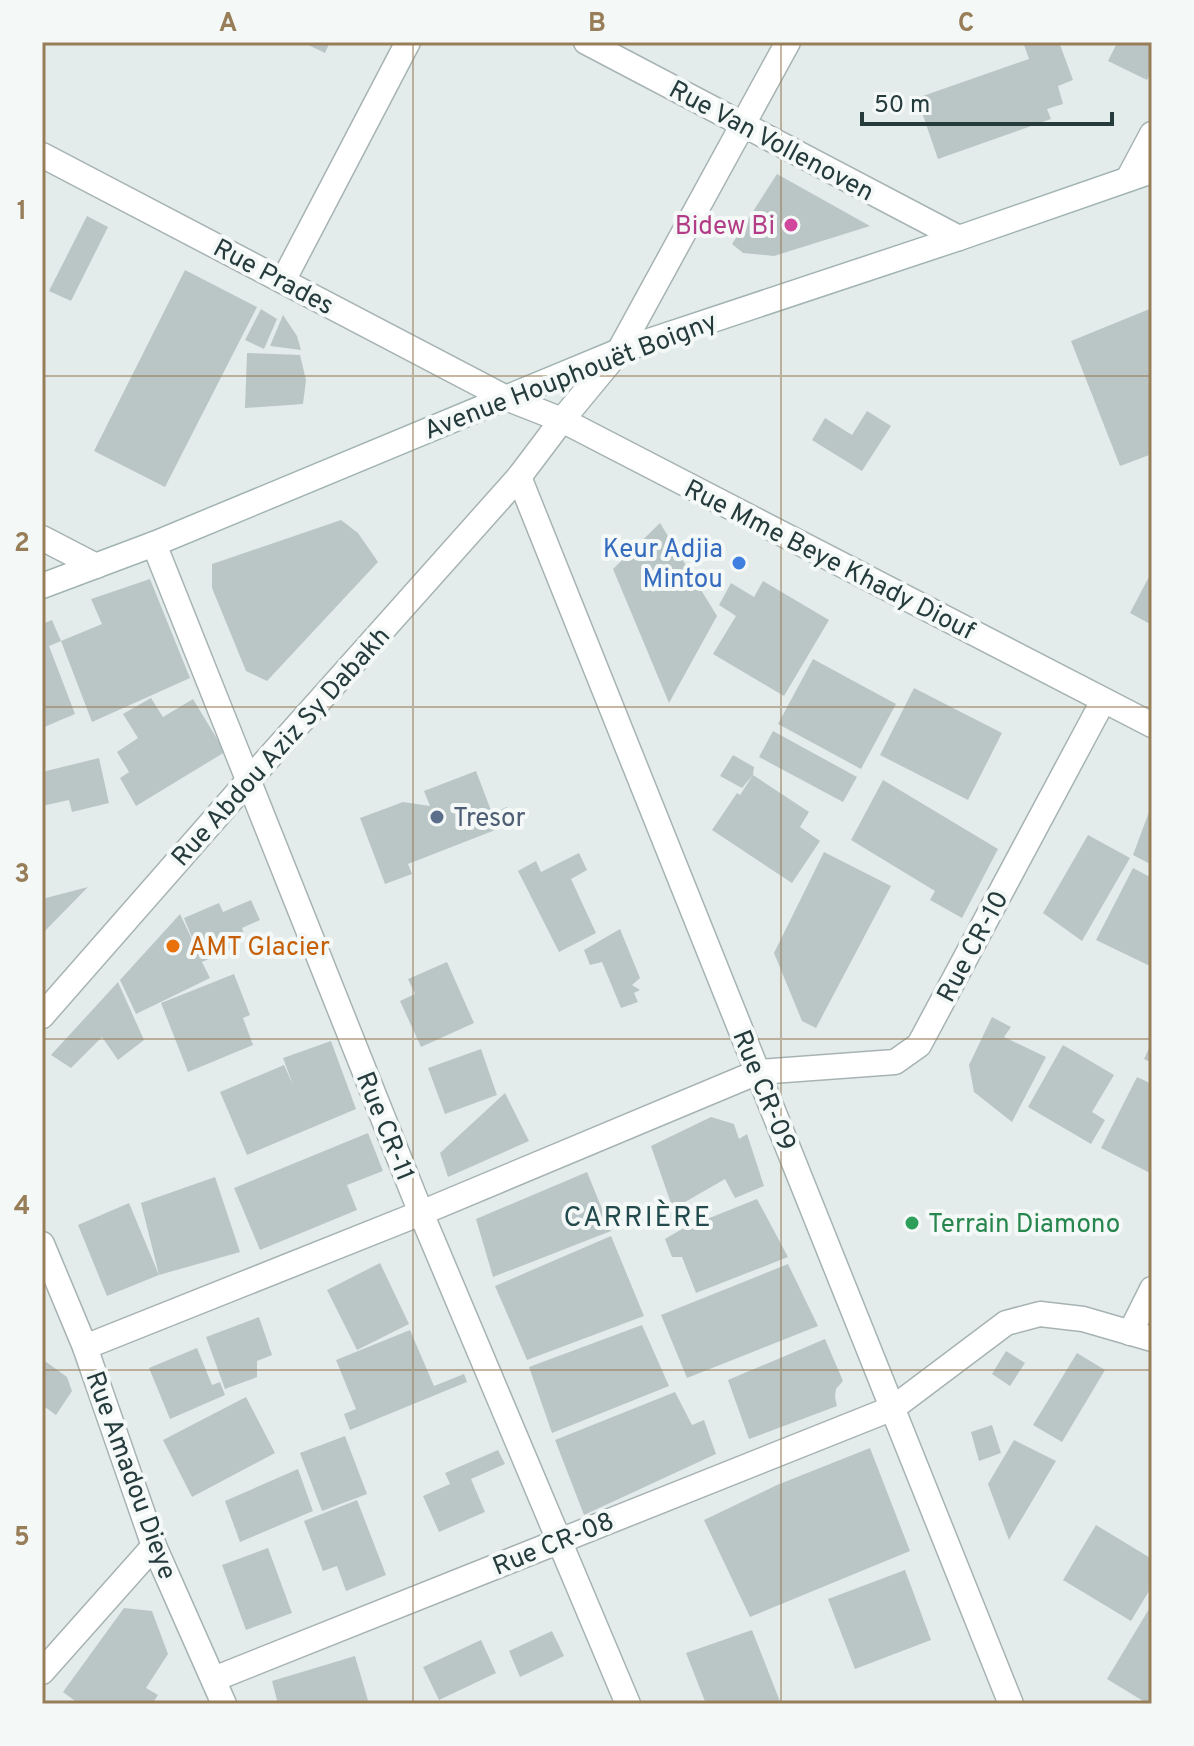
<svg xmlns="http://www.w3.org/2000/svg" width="1194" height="1746" font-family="Overpass,sans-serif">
  <rect width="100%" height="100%" fill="#e4eceb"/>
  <g fill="#bac6c5">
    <polygon points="302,42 330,42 325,53"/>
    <polygon points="1023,42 1059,42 1073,80 1058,86 1063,104 1047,109 1051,119 938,159 917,98 1029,59"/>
    <polygon points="1110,42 1152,42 1152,70 1147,80 1108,61 1116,45"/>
    <polygon points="777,174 870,226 774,256 743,253 732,244"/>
    <polygon points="87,216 108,227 71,301 49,291"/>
    <polygon points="185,270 257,307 165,487 94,451"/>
    <polygon points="1152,308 1152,454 1120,466 1071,341"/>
    <polygon points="261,309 277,319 264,349 245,340"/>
    <polygon points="283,315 297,336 301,350 270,346"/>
    <polygon points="247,353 300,355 306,380 303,404 245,408"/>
    <polygon points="867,411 891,426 862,471 812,440 825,418 852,435"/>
    <polygon points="341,520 358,533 378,562 267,681 246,671 212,588 212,564"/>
    <polygon points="660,523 717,616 669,703 613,569"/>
    <polygon points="1152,571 1152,625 1130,613"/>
    <polygon points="150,579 190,678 92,722 61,641 102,624 91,599"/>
    <polygon points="763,581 829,620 784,696 713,654 736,616 719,605 731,583 754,597"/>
    <polygon points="52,620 61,641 49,646 75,714 42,728 42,624"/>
    <polygon points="813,659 896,704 861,769 778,724"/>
    <polygon points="914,688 1002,733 968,800 880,755"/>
    <polygon points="151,698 163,717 193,699 225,752 136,806 120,778 129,772 117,752 138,738 123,714"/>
    <polygon points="773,731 857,777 843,802 759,757"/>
    <polygon points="733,755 754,767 753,775 809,812 800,827 820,841 792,883 712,830 737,793 740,795 753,775 742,788 720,776"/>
    <polygon points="99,758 109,803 72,812 69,800 42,806 42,772"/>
    <polygon points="476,771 492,813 507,807 513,823 408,864 412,874 385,884 360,818 403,802 430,806 424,791"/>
    <polygon points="883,780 998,849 962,918 930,900 935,891 851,840"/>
    <polygon points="1152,804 1152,865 1133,855"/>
    <polygon points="1088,835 1130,858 1082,941 1043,913"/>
    <polygon points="824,852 891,886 816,1028 802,1021 774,953"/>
    <polygon points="579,853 587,870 571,879 596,933 559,952 518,871 536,861 541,872"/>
    <polygon points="1133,868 1152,878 1152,967 1096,940"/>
    <polygon points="88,887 42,934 42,899"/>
    <polygon points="251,900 260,920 242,928 245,937 236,941 238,946 202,962 210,978 136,1014 120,980 180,914 198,952 184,918 219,903 223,912"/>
    <polygon points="620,929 640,978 632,985 640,990 634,993 638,1002 621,1008 602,962 590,965 584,950"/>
    <polygon points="447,962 474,1023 421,1047 400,1001 415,994 408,979"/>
    <polygon points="234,974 250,1015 243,1018 253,1045 188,1072 161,1003"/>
    <polygon points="118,982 144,1040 118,1060 102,1037 71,1068 51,1055"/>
    <polygon points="992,1017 1011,1027 1004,1037 1046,1057 1012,1122 974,1092 969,1065"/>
    <polygon points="331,1041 356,1109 247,1155 220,1092 284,1065 293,1085 283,1058"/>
    <polygon points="1152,1042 1152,1063 1144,1059"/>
    <polygon points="1063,1045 1114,1075 1092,1112 1105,1120 1091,1144 1028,1107"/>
    <polygon points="481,1049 497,1095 445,1114 428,1068"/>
    <polygon points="1137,1077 1152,1084 1152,1174 1101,1148"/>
    <polygon points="505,1093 529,1141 448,1177 440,1153"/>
    <polygon points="711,1117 734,1124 739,1139 747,1134 764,1186 735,1198 725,1179 673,1209 651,1146"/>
    <polygon points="368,1133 383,1171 347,1185 357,1210 260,1250 234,1188"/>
    <polygon points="587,1172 611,1231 493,1277 476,1219"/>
    <polygon points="215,1177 240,1252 159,1275 141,1203"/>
    <polygon points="757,1199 788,1257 696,1293 682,1257 672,1257 665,1239 682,1229"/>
    <polygon points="129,1203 159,1275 107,1296 78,1225"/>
    <polygon points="611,1236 644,1316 527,1360 495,1286"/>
    <polygon points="380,1263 409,1324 357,1350 327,1290"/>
    <polygon points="788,1264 818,1326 687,1378 661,1315"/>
    <polygon points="259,1317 272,1355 257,1361 257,1377 225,1389 206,1337"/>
    <polygon points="642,1325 669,1386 552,1433 529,1367"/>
    <polygon points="410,1330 434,1386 464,1374 467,1382 350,1430 344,1414 356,1409 336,1360"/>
    <polygon points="825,1339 843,1381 836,1389 835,1397 837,1406 749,1439 728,1380"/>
    <polygon points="197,1348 212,1385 220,1382 225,1395 170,1419 149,1368"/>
    <polygon points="1006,1351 1025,1363 1010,1386 992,1374"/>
    <polygon points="1077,1353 1105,1370 1062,1442 1033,1425"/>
    <polygon points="42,1359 67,1377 72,1391 56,1415 42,1405"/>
    <polygon points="675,1392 692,1425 704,1420 716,1454 584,1515 555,1440"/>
    <polygon points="246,1397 275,1453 192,1497 163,1440"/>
    <polygon points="992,1425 1001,1453 979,1461 971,1432"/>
    <polygon points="345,1436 367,1494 322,1511 300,1453"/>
    <polygon points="1014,1440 1056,1461 1009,1540 988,1484"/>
    <polygon points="870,1448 910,1551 750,1617 704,1520 777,1485"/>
    <polygon points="498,1450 505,1464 471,1479 485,1512 439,1532 423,1496 450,1484 445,1473"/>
    <polygon points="298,1469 313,1511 240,1542 225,1501"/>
    <polygon points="357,1500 386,1575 346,1591 337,1566 323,1571 304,1521"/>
    <polygon points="1096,1525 1152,1559 1152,1586 1131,1621 1063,1580"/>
    <polygon points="268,1548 292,1613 246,1630 222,1565"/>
    <polygon points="905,1570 931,1640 855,1669 828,1599"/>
    <polygon points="1152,1604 1152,1704 1148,1704 1107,1679"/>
    <polygon points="124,1608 152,1611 168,1654 146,1688 158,1695 152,1704 79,1704 63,1692"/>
    <polygon points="752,1630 781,1704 706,1704 686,1653"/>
    <polygon points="552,1631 564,1656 520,1677 509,1651"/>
    <polygon points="481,1640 496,1673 439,1700 423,1667"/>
    <polygon points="355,1656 369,1704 278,1704 272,1681"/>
  </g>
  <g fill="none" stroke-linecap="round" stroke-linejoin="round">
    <g stroke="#a7b3b3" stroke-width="27">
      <g id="minor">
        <polyline points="586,42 959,238"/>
        <polyline points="42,155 506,398"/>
        <polyline points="1128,179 1152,134"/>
        <polyline points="283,281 408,42"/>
        <polyline points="619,351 788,42"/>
        <polyline points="519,477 1011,1704"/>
        <polyline points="42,538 96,566"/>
        <polyline points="154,544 421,1213 628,1704"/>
        <polyline points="1130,1333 1152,1289"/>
        <polyline points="85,1347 421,1213 758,1072 895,1062 919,1045 1103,701"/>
        <polyline points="42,1672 154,1546"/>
        <polyline points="214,1679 893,1408 1006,1323 1040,1314 1083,1319 1152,1339"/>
      </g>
    </g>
    <g stroke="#a7b3b3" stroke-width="27">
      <g id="tertiary">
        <polyline points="506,398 562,420 1152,725"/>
        <polyline points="42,1016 248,781 519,477 562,420 619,351"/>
        <polyline points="42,1244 85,1347 154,1546 224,1704"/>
      </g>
    </g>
    <g stroke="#a1b4b2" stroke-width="27">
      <polyline id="secondary" points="42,586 154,544 619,351 959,238 1152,171"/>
    </g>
    <use href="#minor" stroke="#fff" stroke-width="24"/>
    <use href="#tertiary" stroke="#fff" stroke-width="24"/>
    <use href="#secondary" stroke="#fff" stroke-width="24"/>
  </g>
  <path fill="none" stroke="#977e58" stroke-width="2" stroke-opacity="0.55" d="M413 42V1704M781 42V1704M42 376H1152M42 707H1152M42 1039H1152M42 1370H1152"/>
  <circle fill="#d1479c" stroke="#f4f9f8" stroke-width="3" cx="791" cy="225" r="8"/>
  <circle fill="#3f7fe0" stroke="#f4f9f8" stroke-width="3" cx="739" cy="563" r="8"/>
  <circle fill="#5c6f8a" stroke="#f4f9f8" stroke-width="3" cx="437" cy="817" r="8"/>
  <circle fill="#e8710a" stroke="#f4f9f8" stroke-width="3" cx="173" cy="946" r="8"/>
  <circle fill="#2e9e5b" stroke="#f4f9f8" stroke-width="3" cx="912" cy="1223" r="8"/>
  <g text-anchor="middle" stroke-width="8" stroke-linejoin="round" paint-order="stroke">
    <g font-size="26" fill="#253b3c" stroke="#f4f9f8">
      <text transform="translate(772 140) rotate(28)" y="9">Rue Van Vollenoven</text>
      <text transform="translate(274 276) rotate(28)" y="9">Rue Prades</text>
      <text transform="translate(570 375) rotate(-21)" y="9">Avenue Houphouët Boigny</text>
      <text transform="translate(830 559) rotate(27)" y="9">Rue Mme Beye Khady Diouf</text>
      <text transform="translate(280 746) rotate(-48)" y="9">Rue Abdou Aziz Sy Dabakh</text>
      <text transform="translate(972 946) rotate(-62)" y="9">Rue CR-10</text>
      <text transform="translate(765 1090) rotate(68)" y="9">Rue CR-09</text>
      <text transform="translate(386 1126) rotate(68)" y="9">Rue CR-11</text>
      <text transform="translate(132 1475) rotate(70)" y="9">Rue Amadou Dieye</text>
      <text transform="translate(553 1543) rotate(-22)" y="9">Rue CR-08</text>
    </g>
    <g font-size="26" fill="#b23c85" stroke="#f4f9f8" text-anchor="end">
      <text x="775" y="234">Bidew Bi</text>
    </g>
    <g font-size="26" fill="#366cbe" stroke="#f4f9f8" text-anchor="end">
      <text x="723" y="557">Keur Adjia<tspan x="723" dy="30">Mintou</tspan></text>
    </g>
    <g font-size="26" fill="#4e5e75" stroke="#f4f9f8" text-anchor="start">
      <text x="453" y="826">Tresor</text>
    </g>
    <g font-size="26" fill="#c56008" stroke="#f4f9f8" text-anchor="start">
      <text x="189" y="955">AMT Glacier</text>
    </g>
    <g font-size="26" fill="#27864d" stroke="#f4f9f8" text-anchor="start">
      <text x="928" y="1232">Terrain Diamono</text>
    </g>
    <g font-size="28" letter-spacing="2" fill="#234a4c" stroke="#f4f9f8">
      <text x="638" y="1226">CARRIÈRE</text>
    </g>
  </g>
  <rect width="1194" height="1746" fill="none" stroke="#f4f9f8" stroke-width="88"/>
  <path d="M862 112v12h250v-12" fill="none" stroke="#253b3c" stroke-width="4"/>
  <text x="874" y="112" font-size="24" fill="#253b3c" stroke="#f4f9f8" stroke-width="6" paint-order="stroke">50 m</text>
  <rect x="44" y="44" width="1106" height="1658" fill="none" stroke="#977e58" stroke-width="3"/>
  <g font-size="26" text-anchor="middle" font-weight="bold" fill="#977e58">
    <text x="228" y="31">A</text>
    <text x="597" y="31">B</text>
    <text x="966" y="31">C</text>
    <text x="22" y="219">1</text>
    <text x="22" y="551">2</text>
    <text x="22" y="882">3</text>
    <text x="22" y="1214">4</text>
    <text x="22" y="1545">5</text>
  </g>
</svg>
